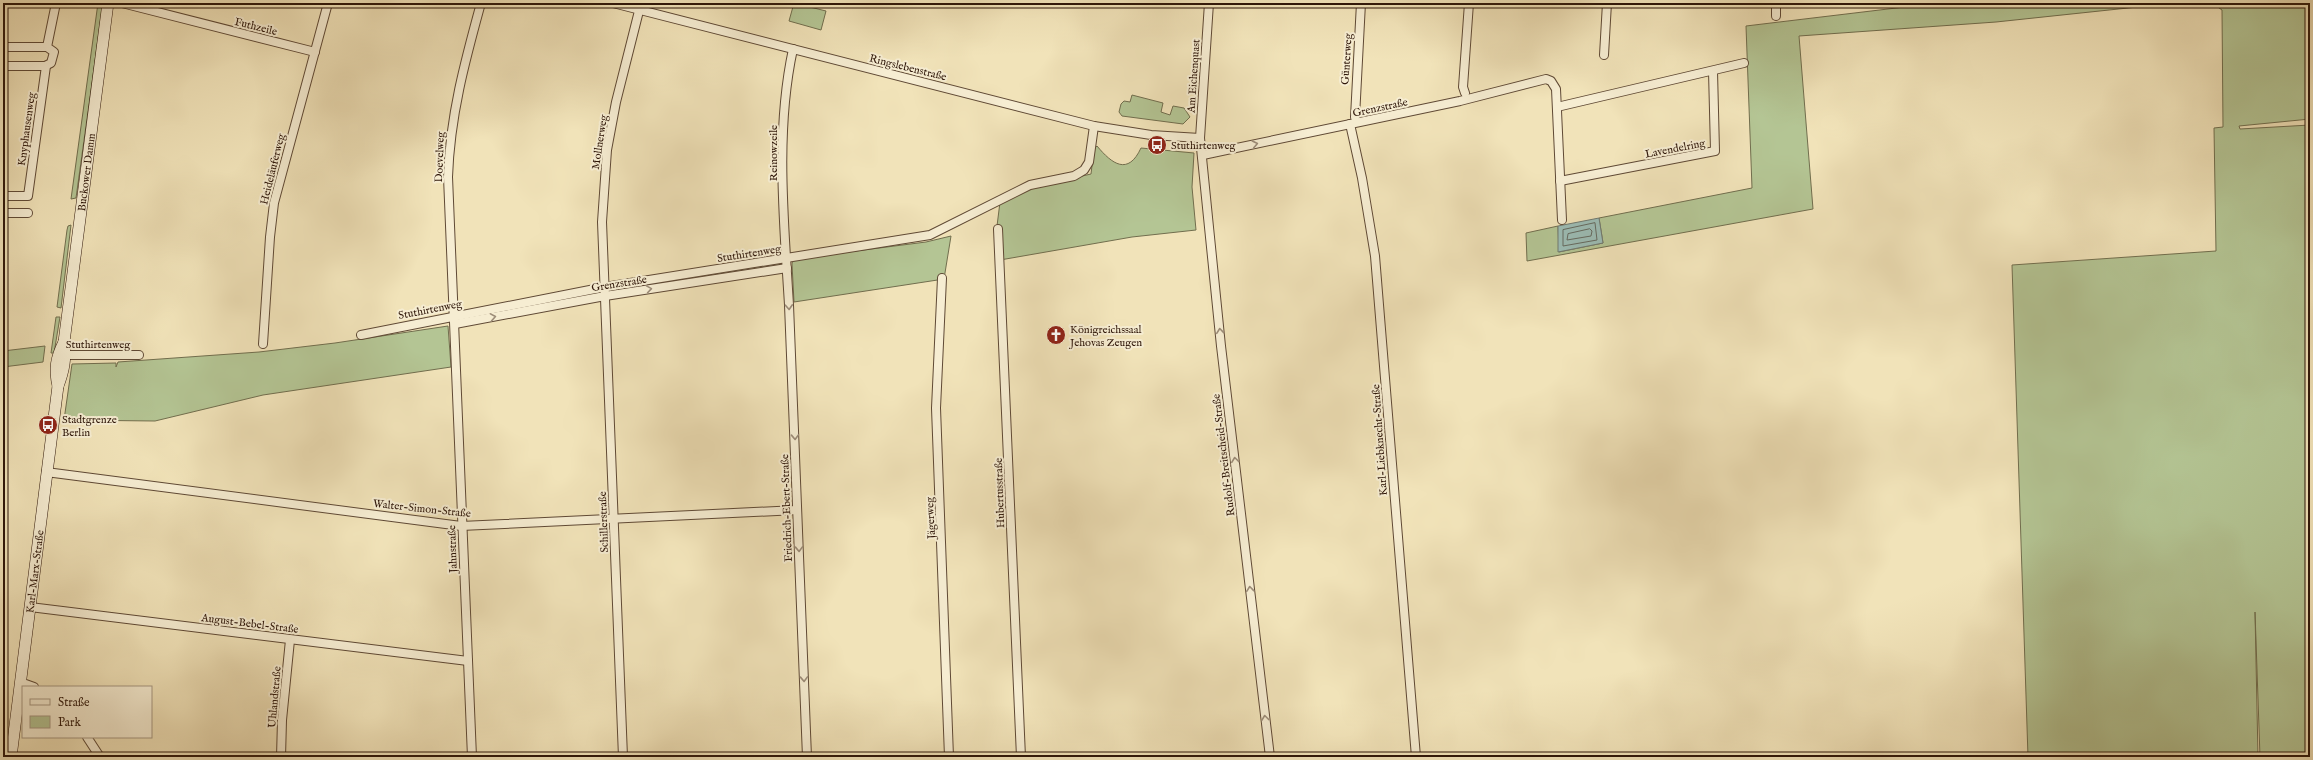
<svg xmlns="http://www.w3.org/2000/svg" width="2313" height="760" font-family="'IM FELL English',serif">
  <rect width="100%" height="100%" fill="#f1e3b9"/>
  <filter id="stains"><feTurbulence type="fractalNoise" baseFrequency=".005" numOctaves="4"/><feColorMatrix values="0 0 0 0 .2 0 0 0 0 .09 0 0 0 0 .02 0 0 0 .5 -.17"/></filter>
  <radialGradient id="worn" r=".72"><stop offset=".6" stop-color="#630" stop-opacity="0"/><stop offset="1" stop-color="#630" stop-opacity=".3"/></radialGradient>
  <g fill="#b4c594" stroke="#716e4e">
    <polygon points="98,3 103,3 76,198 71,199"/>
    <polygon points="794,3 826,11 821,30 789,21"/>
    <polygon points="1938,3 2175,3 1996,22 1799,36 1813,209 1527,261 1526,233 1558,226 1559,252 1603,243 1599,218 1752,188 1746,26"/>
    <polygon points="2212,3 2310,3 2310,119 2239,126 2240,129 2310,125 2310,757 2260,757 2255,612 2258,757 2028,757 2012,265 2216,251 2214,128 2223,127 2222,10"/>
    <polygon points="1132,95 1163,103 1161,112 1170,115 1173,106 1184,108 1190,117 1183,124 1122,116 1119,112 1121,104 1124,101 1130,102"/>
    <path d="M1097 146C1112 164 1128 176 1141 148L1194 153 1192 187 1196 230 1132 237 1000 260 997 226 1000 202 1026 189 1091 174 1094 149Z"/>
    <polygon points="71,225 61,308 57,307 67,230 68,226"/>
    <polygon points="951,236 944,279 794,302 792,264 793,259 926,242"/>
    <polygon points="780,263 779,266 612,291 612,289"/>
    <polygon points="56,317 60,317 54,353 51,353"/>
    <polygon points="448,326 451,367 263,395 155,421 64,420 72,364 116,363 116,367 118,362 259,352 335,343"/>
    <polygon points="45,346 43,362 3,367 3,351"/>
  </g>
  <polygon fill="#9cbdb6" stroke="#707a71" points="1599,218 1603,243 1558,252 1558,226"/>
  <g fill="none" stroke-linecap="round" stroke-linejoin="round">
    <g stroke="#656a60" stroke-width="1">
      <polygon points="1595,223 1597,240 1563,246 1563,230"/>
      <polygon points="1590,229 1592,231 1591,236 1567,240 1568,234"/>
    </g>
    <g stroke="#5f4935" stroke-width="10">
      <g id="street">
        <polyline points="122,3 315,52"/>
        <polyline points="613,3 1094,126 1151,135 1200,138"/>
        <polyline points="1209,3 1200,138 1221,346 1270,757"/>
        <polyline points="1776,16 1776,3"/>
        <polyline points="3,47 47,47"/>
        <path d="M793 49C775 132 784 221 789 305L807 757"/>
        <polyline points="1604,55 1607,3"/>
        <polyline points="3,66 45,66 51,63 54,52 47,47 56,3"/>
        <polyline points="1465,93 1463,87 1469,3"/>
        <polyline points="1557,107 1744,63"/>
        <polyline points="1355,117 1361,3"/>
        <polyline points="1350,124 1362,178 1375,256 1416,757"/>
        <polyline points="1203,155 1460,101 1546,79 1551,81 1556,89 1562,220"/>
        <polyline points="1560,181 1715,151 1713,71"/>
        <polyline points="3,196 28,196 46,66"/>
        <polyline points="3,213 28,213"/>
        <polyline points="998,229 1021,757"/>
        <polyline points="942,278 936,408 949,757"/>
        <polyline points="455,324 605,296 787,268"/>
        <polyline points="361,335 605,287 930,235 1030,185 1074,176 1084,170 1089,162 1094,126"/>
        <polyline points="263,344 270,237 274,203 328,3"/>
        <polyline points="60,355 139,355"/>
        <polyline points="46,472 461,526 797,510"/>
        <polyline points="30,607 468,661"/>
        <polyline points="20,682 34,687"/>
        <polyline points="87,737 100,757"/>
        <polyline points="281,757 282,720 290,640"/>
        <path d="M472 757 448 177C450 116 465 61 481 3"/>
        <polyline points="623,757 602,222 607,150 616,102 641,3"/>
      </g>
    </g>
    <g stroke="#2e1609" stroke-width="12">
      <g id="secondary">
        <path d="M58 386C54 369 56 358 64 342"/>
        <path id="s1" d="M11 757 58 386C64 370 66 359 64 342L108 3"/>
      </g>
    </g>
    <use href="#street" stroke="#f6edd2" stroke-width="8"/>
    <use href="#secondary" stroke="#f6edd2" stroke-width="11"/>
  </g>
  <defs><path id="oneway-chevron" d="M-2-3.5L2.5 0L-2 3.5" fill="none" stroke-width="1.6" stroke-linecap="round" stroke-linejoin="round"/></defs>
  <g stroke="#9c8c78">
    <use href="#oneway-chevron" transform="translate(1255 144) rotate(-12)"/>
    <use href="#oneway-chevron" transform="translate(649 289) rotate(-9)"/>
    <use href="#oneway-chevron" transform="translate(789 307) rotate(87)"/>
    <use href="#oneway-chevron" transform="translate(493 317) rotate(-10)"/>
    <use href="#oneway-chevron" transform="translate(1220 331) rotate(-96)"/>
    <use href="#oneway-chevron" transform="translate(795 437) rotate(88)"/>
    <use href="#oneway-chevron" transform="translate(1235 460) rotate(-97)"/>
    <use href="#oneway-chevron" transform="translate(799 549) rotate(88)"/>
    <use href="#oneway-chevron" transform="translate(1250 589) rotate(-96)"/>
    <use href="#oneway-chevron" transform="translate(804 679) rotate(88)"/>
    <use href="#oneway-chevron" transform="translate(1265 718) rotate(-97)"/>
  </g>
  <defs>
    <g id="bus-disc" transform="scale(1)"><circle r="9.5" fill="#8f2418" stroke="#f6edd2"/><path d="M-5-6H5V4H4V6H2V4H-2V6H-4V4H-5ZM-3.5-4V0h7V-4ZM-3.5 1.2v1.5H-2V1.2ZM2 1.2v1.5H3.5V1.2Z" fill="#fff"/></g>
    <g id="church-disc" transform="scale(1)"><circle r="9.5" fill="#8f2418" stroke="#f6edd2"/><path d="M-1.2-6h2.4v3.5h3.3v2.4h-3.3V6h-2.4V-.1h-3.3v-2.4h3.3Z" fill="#fff"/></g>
  </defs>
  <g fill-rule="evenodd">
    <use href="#bus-disc" x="1157" y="145"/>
    <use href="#church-disc" x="1056" y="335"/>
    <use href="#bus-disc" x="48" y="425"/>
  </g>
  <g text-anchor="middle" stroke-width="4" stroke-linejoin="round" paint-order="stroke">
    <g font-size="11" fill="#2e1609" stroke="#f6edd2">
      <text transform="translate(256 26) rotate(14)" y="4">Futhzeile</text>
      <text transform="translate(1346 59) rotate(-86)" y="4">Günterweg</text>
      <text transform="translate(908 67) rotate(14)" y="4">Ringslebenstraße</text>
      <text transform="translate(1193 76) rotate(-86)" y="4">Am Eichenquast</text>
      <text transform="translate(1380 107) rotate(-12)" y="4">Grenzstraße</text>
      <text transform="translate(26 129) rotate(-82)" y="4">Knyphausenweg</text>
      <text transform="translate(599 142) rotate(-81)" y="4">Mollnerweg</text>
      <text transform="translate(1675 148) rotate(-11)" y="4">Lavendelring</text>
      <text transform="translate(773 153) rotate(-90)" y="4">Reinowzeile</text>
      <text transform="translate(439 157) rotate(-88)" y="4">Doevelweg</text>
      <text transform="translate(272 169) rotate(-76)" y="4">Heideläuferweg</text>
      <text dy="4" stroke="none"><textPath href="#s1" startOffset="590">Buckower Damm</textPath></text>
      <text transform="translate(749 253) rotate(-9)" y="4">Stuthirtenweg</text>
      <text transform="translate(619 283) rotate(-9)" y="4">Grenzstraße</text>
      <text transform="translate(430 309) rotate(-11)" y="4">Stuthirtenweg</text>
      <text x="98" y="348">Stuthirtenweg</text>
      <text transform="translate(1379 440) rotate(-94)" y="4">Karl-Liebknecht-Straße</text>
      <text transform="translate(1223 455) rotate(-97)" y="4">Rudolf-Breitscheid-Straße</text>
      <text transform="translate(999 493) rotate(-92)" y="4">Hubertusstraße</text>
      <text transform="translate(422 508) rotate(6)" y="4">Walter-Simon-Straße</text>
      <text transform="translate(786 508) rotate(-92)" y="4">Friedrich-Ebert-Straße</text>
      <text transform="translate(930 518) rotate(-93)" y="4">Jägerweg</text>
      <text transform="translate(603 522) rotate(-92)" y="4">Schillerstraße</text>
      <text transform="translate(452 549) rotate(-92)" y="4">Jahnstraße</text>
      <text dy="4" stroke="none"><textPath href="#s1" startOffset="187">Karl-Marx-Straße</textPath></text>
      <text transform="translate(250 623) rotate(7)" y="4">August-Bebel-Straße</text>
      <text transform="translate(274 697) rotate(-85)" y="4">Uhlandstraße</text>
    </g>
    <g font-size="11" fill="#2e1609" stroke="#f6edd2" text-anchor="start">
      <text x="1171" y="149">Stuthirtenweg</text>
      <text x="1070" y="333">Königreichssaal<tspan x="1070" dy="13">Jehovas Zeugen</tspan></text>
      <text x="62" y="423">Stadtgrenze<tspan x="62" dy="13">Berlin</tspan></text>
    </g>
  </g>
  <rect width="2313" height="760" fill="none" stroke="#f1e3b9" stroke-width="16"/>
  <rect x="4" y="4" width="2305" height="752" fill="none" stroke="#2e1609" stroke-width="2"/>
  <rect x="8" y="8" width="2297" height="744" fill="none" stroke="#2e1609"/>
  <rect x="22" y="686" width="130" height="52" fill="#f6edd2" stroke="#a69782"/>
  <rect x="30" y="699" width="20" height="6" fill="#f6edd2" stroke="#a69782"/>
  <text x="58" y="706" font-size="12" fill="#2e1609">Straße</text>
  <rect x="30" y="716" width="20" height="12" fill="#b4c594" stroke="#a69782"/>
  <text x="58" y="726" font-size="12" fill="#2e1609">Park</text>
  <rect width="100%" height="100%" filter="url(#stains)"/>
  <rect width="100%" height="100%" fill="url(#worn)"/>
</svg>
